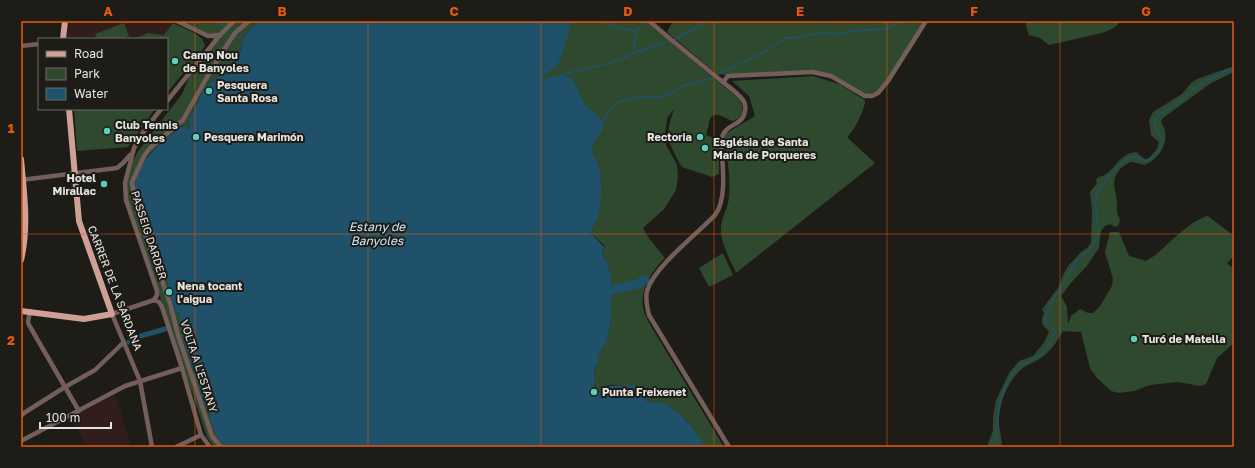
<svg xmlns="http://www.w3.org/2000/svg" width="1255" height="468" font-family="'Golos Text',sans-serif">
  <rect width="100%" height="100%" fill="#1d1c17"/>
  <g fill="#301d1c">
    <polygon points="68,21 168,21 173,23 164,36 158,34 148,33 133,39 66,39"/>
    <polygon points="115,395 124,422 123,423 130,440 130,444 131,447 87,447 70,418"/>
  </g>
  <g fill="#2f492f">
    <path d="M180 21H261C243 32 242 39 239 59L205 87 189 119 190 128 189 129 183 125 149 154 139 171 135 192 159 264 166 278 175 311H179C189 345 200 379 211 412 215 426 216 435 224 447H214L207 437 128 201 126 188 131 164 139 150 182 94 189 77 217 41Z"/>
    <path d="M565 21H645L739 99C745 108 744 118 732 121 729 120 727 118 724 117 707 109 710 125 706 135L719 140V174L712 177 682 167 680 164C667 140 665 136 674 109L667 118 664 141 677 165 678 177 676 190 664 209 643 228 648 237 665 258C652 270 640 290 643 308 644 313 647 318 649 323L724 447H705L692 427 683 417 665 404 648 402 641 392 632 385C624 387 615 384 609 385 602 387 599 394 592 397L590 395 595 383 594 372 598 362 599 354 607 341 611 320V278L608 263 602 254 605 246 590 232 555 84 540 79Z"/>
    <polygon points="673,21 924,21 887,80 877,92 871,94 865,94 831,74 812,71 727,75 717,74 667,32"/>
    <polygon points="1026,21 1121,21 1114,28 1102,33 1049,45 1040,38 1029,35 1026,26"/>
    <polygon points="124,23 129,36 121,39 97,39 95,34"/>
    <path d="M173 23C184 29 203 33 205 46L186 73 184 72 167 93V39H133L148 33 164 35Z"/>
    <path d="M1234 66V72L1211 83 1163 118 1161 122C1172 138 1161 158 1145 165 1141 165 1136 162 1132 162 1128 162 1124 166 1121 168 1110 181 1115 187 1117 201 1117 209 1116 213 1120 219L1119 225 1115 227 1110 224 1105 226 1101 231 1099 248 1086 267 1070 284 1061 296 1067 307 1068 324 1071 316 1080 309 1088 313H1093L1100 306 1112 286 1113 279 1105 252 1110 232H1119L1129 256 1146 261C1150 258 1155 256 1159 252 1170 242 1194 218 1208 216L1234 236V256L1227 263 1234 269V343L1217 358 1206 384 1200 386 1178 382 1150 385 1134 391 1119 393 1111 391 1097 378 1090 368 1081 332 1063 331C1055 345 1048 355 1034 362 1031 364 1026 365 1023 368 1010 378 1000 400 999 416 998 427 1002 437 1002 447H987L993 430V417L996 400 1009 373 1019 361 1033 356 1045 341 1049 331C1041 325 1041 322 1044 312L1042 310 1043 308 1058 288 1064 273 1069 265 1081 252 1087 248 1091 243 1092 210 1090 192 1097 183 1096 180 1098 177C1113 176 1118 153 1136 152L1145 159 1149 158 1157 149 1159 142 1151 135 1149 120 1153 112 1182 94 1191 83 1197 79Z"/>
    <path d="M813 76 839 84 865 100C866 106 857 125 853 130 850 134 848 134 848 138L875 163 736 273C731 261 722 246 721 232 720 219 728 209 729 197 731 177 727 158 724 138L725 134 755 116 749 96 732 81Z"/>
    <polygon points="74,109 155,109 128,147 77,151"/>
    <polygon points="723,253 733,275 709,287 699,268"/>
  </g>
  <path fill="#1f526a" d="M261 21H570L568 36 565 42V48L558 64 544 76 543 79 544 80 549 77 560 76H568L573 80 586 106 598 116 604 126C601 134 591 142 592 151 592 155 598 163 599 168 602 182 602 205 597 218 596 223 592 227 590 232L605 248 603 250 602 254 608 263 611 278V320L607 341 599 354 598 362 594 372 595 383 590 395 592 397 598 393 601 390 606 386 635 385 648 402 665 403 683 417 692 427 706 447H224C217 437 212 427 209 416L211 414 209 407 205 406 194 374 197 372 196 368H193L182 336 180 324 179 312 175 311 166 278 159 264 135 192C135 160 161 143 184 125L189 129 190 128 189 119 205 87 239 59C242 40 243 32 261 21Z"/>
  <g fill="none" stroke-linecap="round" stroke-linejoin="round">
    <g stroke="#1f526a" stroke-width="1.5">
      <polyline points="216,21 224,26"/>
      <polyline points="605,21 612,26 636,32 634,48 637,52 670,41"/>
      <polyline points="635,31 647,21"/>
      <polyline points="236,36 243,39"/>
      <polyline points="674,40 707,21"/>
      <polyline points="718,74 770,49 785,38 800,37 822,32 838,34 854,31 885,29 903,21"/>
      <path d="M560 76C572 70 585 70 598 66 611 63 624 58 637 52"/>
      <polyline points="602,122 613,106 618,102 638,97 660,97 673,93 680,87 713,78"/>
      <path d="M994 447C999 420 997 390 1017 368 1022 363 1029 362 1036 358 1042 355 1055 338 1055 331L1045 323C1045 310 1054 299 1061 287 1067 277 1071 267 1079 259 1084 253 1093 248 1096 241 1102 228 1094 213 1096 199 1097 189 1121 160 1131 157 1136 156 1140 159 1145 161 1154 159 1160 150 1163 141L1155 126V120L1160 115 1185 97 1195 87 1226 71 1234 70"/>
    </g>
    <polyline stroke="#1f526a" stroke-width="5" points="129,342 137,337 165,329"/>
    <polyline stroke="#1f526a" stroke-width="9" points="612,290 638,284 645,280"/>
    <g stroke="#745e59" stroke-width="4.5">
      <polyline points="177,21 208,36 220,35"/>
      <path d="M649 21C670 39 691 56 713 74 722 82 735 90 743 100 745 103 746 107 745 111 743 127 725 122 721 140 722 161 728 199 715 215 697 234 654 267 647 291 645 299 647 307 649 315L729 447"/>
      <polyline points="21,46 39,44"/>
      <polyline points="723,82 728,76 812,72 831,76 865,96 872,96 878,93 888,81 926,21"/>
      <polyline points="167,101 220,35 234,21"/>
      <polyline points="21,180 117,168 123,163 130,155"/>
      <polyline points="154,300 157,295 157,291 126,200 125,183 134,148 144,131 161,109"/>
      <polyline points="154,300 159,302 162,307 182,368 201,435 210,447"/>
      <polyline points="30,311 28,322 29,325 79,411"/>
      <polyline points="21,416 24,413 65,387 95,370 124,342"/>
      <polyline points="21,441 125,386 182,368"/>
      <polyline points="152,447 140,381 112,314 154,300"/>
      <polyline points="176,447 201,435"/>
      <polyline points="221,447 212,436 178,335 170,303 136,207 132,182 144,156 150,148 183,120 206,79 225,48 235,33 249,21"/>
    </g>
    <g stroke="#cea096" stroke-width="6">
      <polyline points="63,39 65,21"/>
      <path d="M21 159C24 193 29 227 21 260"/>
      <polyline points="21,311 84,319 112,314 79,221 69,109"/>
    </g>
  </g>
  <path fill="none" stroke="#e8590c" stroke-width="1" stroke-opacity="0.55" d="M195 21V447M368 21V447M541 21V447M714 21V447M887 21V447M1060 21V447M21 234H1234"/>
  <g fill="#5bcebc" stroke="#1d1c17" stroke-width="1.5">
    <circle cx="175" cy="61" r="4"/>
    <circle cx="209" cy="91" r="4"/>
    <circle cx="107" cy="131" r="4"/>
    <circle cx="196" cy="137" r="4"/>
    <circle cx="700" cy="137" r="4"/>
    <circle cx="705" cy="148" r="4"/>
    <circle cx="104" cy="184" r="4"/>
    <circle cx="169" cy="292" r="4"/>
    <circle cx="1134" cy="339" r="4"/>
    <circle cx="594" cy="392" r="4"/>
  </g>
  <g text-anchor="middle" stroke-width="4" stroke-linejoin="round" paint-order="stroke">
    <g font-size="11" font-weight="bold" fill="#e5e4e1" stroke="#1d1c17" text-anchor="start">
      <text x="183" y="59">Camp Nou<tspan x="183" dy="13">de Banyoles</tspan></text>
      <text x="217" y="89">Pesquera<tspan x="217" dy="13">Santa Rosa</tspan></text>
      <text x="115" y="129">Club Tennis<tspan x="115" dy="13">Banyoles</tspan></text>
      <text x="204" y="141">Pesquera Marimón</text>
      <text x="692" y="141" text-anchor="end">Rectoria</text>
      <text x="713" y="146">Església de Santa<tspan x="713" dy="13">Maria de Porqueres</tspan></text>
      <text x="96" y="182" text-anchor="end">Hotel<tspan x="96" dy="13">Mirallac</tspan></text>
      <text x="177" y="290">Nena tocant<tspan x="177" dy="13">l'aigua</tspan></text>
      <text x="1142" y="343">Turó de Matella</text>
      <text x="602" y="396">Punta Freixenet</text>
    </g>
    <g font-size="11" fill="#e5e4e1" stroke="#1d1c17">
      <text transform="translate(149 235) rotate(72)" y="4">PASSEIG DARDER</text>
      <text transform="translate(115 288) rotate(69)" y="4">CARRER DE LA SARDANA</text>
      <text transform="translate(199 366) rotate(72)" y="4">VOLTA A L'ESTANY</text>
    </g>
    <g font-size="12" font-style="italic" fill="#cae8f9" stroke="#1d1c17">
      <text x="377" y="231">Estany de<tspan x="377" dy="14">Banyoles</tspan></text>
    </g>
  </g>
  <rect width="1255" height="468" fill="none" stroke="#1d1c17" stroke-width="44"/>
  <rect x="38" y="38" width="130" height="72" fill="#1d1c17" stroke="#6d6c68"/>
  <rect x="46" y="51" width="20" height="6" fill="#cea096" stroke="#6d6c68"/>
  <text x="74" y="58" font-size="12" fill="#e5e4e1">Road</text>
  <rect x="46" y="68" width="20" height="12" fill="#2f492f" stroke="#6d6c68"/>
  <text x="74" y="78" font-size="12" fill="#e5e4e1">Park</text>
  <rect x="46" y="88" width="20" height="12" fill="#1f526a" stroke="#6d6c68"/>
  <text x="74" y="98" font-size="12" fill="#e5e4e1">Water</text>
  <path d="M40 422v6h71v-6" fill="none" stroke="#e5e4e1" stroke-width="2"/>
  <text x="46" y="422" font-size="12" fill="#e5e4e1" stroke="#1d1c17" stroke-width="3" paint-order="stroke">100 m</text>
  <rect x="22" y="22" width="1211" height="424" fill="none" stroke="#e8590c" stroke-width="1.5"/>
  <g font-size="13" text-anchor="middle" font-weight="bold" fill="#e8590c">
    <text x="108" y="16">A</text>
    <text x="282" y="16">B</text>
    <text x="454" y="16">C</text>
    <text x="628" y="16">D</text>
    <text x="800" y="16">E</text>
    <text x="974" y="16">F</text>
    <text x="1146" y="16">G</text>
    <text x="11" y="133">1</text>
    <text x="11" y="345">2</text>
  </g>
</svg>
